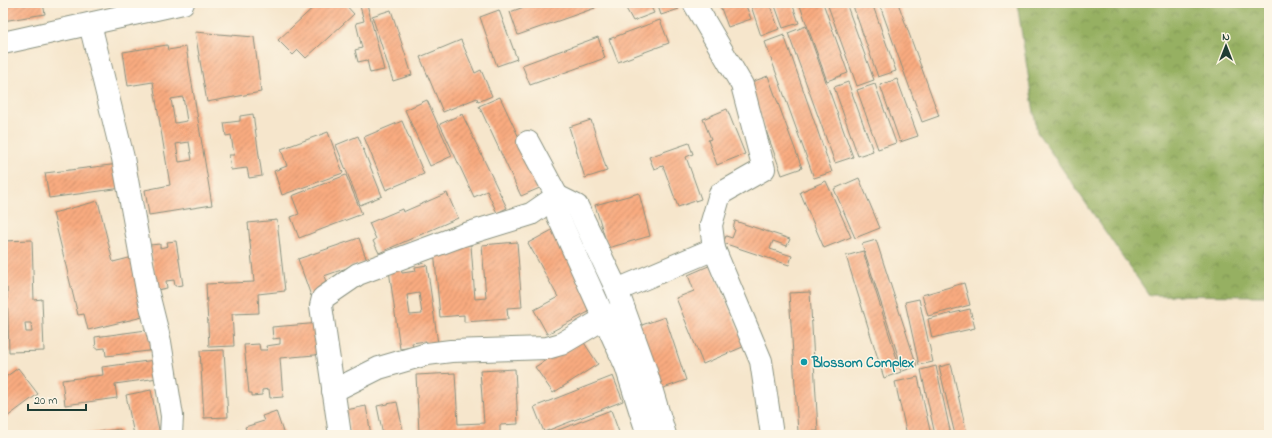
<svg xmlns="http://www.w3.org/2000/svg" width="1272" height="438" font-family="'Indie Flower',sans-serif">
  <defs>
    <pattern id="forest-crowns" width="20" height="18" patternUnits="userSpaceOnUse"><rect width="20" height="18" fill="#96b062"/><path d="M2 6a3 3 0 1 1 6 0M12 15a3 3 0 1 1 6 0" fill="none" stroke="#7a9052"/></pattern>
    <pattern id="building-hatch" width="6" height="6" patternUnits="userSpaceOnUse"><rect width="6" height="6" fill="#f9ab80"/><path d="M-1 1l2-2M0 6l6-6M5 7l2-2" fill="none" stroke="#c98c6a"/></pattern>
  </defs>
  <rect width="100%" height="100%" fill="#fcf5e5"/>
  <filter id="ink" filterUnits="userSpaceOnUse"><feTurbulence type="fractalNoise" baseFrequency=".025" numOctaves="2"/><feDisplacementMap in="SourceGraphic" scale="8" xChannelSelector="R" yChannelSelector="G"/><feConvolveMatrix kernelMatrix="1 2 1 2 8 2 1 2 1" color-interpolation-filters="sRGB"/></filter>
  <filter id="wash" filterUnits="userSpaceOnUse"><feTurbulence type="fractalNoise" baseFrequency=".012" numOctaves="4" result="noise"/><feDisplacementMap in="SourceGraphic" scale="16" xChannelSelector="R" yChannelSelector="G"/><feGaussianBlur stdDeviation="0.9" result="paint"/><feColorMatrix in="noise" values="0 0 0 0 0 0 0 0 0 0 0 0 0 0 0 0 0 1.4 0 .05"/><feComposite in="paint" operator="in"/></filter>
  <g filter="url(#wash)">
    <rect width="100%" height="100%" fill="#f6e6cc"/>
    <polygon fill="url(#forest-crowns)" stroke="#5a764b" points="1017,3 1269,3 1269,296 1149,295 1037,132"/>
    <g id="blocks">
      <g fill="url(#building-hatch)" fill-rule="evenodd">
        <polygon points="3,3 43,3 45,14 3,21"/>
        <polygon points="318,3 344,3 354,14 306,58 298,50 293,55 278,40"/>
        <polygon points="535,3 594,3 595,8 518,35 510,12"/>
        <polygon points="623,3 649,3 654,13 633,21"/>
        <polygon points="657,3 676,3 679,9 661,15"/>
        <polygon points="719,3 745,3 751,19 728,27"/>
        <polygon points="750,3 769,3 779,29 761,36"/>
        <polygon points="774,3 792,3 799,23 783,28"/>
        <polygon points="799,3 823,3 848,73 827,81"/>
        <polygon points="827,3 846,3 874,80 857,86"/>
        <polygon points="852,3 872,3 896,71 878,77"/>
        <polygon points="879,3 898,3 939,116 922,122"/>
        <polygon points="367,4 384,70 370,73 367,60 358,62 355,50 362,48 356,23 364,21 360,6"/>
        <polygon points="391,10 412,75 393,81 372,16"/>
        <polygon points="499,10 517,59 497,66 480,17"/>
        <polygon points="660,20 669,43 618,62 609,39"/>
        <polygon points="806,26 853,157 835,163 788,33"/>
        <polygon points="195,32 254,37 261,92 207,102"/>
        <polygon points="784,35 832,172 814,178 765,42"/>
        <polygon points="598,37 605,58 530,85 522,65"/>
        <polygon points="461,40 475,73 481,70 492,96 478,102 477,98 443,112 420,57"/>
        <path d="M167 45 168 50 186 47 212 205 149 215 145 190 170 185 153 82 128 86 123 52ZM183 97 187 121 175 123 171 99ZM189 142 192 160 179 162 176 144Z"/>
        <polygon points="768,76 802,168 782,175 749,83"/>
        <polygon points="897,79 918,136 900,142 880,85"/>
        <polygon points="848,82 873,151 858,156 834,87"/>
        <polygon points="875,84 896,143 878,149 857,90"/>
        <polygon points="500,97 542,187 521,196 479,106"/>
        <polygon points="427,100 452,156 430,166 405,110"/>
        <polygon points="727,109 745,154 717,165 708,140 711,139 703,119"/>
        <polygon points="253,114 262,176 249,178 247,168 231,170 229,155 234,155 231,135 226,136 224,123 240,121 240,116"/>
        <polygon points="462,114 507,208 497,213 487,191 474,197 440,124"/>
        <polygon points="591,120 607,171 585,178 569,127"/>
        <polygon points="402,121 424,174 386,190 364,137"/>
        <polygon points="328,132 343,173 282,195 274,171 287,166 281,149"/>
        <polygon points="358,136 382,196 360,205 336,145"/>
        <polygon points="689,143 693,154 686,157 701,199 678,207 663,166 654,169 649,157"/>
        <polygon points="119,164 122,188 49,198 45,173"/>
        <polygon points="346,175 362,214 299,238 291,217 299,214 292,196"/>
        <polygon points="859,178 880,228 855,238 834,189"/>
        <polygon points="826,181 851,237 824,248 800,192"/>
        <polygon points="447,193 458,218 379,253 373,241 376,239 369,223 402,209 403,212"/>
        <polygon points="639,193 650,236 608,248 595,205"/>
        <polygon points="98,201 113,262 137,256 151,315 88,330 84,314 78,315 53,213"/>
        <polygon points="277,220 285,291 258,294 259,313 232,314 234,346 209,347 206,284 254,282 248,223"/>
        <polygon points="735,221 790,239 787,246 773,241 770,249 792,256 789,265 723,243 726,236 732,238 735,230 733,229"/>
        <polygon points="554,229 596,308 547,334 534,310 558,297 528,243"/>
        <polygon points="359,238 367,261 324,276 329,290 311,296 298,259"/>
        <path d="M32 240 34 300 42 299 44 351 9 352 7 288H4L3 241ZM25 323H31L32 332H26Z"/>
        <polygon points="876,240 917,366 903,371 862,244"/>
        <polygon points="176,241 183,285 175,286 174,280 166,281 167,288 157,290 150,245 160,244 160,248 168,246 167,242"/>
        <polygon points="517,242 522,307 507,308 508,319 464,322 464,315 440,317 434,249 471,245 475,299 486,298 482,245"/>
        <polygon points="863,251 901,372 884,378 846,256"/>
        <path d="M427 265 438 344 427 345 426 341 412 343 413 347 400 349 389 270 401 269 402 273 416 271 415 267ZM419 293 422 314 410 315 407 295Z"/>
        <polygon points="711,265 745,346 703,364 676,298 694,291 688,275"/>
        <polygon points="964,283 970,305 928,316 922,295"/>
        <polygon points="810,292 818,431 798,432 789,293"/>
        <polygon points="919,299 933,362 919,365 905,302"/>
        <polygon points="970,309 975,328 932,338 928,319"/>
        <polygon points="665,317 686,380 658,390 636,327"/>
        <polygon points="321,323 322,333 314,334 315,343 325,342 326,354 280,358 283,397 270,398 269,389 262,390 262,395 252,396 252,393 249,393 244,345 259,344 260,350 267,350 266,346 280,344 280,338 273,339 272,327"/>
        <polygon points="154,329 157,350 106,356 105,348 96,349 95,337"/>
        <polygon points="581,338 598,364 553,393 535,367"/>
        <polygon points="224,350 228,417 204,418 200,351"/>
        <polygon points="155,360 158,378 115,384 117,398 65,405 62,380 103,375 102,367"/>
        <polygon points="951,364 967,434 962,435 955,435 939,367"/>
        <polygon points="936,366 951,435 935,435 921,370"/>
        <polygon points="18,368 38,394 3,420 3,379"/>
        <polygon points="515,369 518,424 500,425 500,435 444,435 444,431 419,432 416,375 455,373 458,424 484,423 480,371"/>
        <polygon points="613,376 623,401 544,432 534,407"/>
        <polygon points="918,377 931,435 907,435 895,382"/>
        <polygon points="151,390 160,435 134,435 126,395"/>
        <polygon points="397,402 404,435 383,435 377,406"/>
        <polygon points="366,406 371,435 351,435 346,410"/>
        <polygon points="611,410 620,435 545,435"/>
        <polygon points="276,411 284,435 248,435 245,427 264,421 262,416"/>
        <polygon points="120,429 121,435 84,435 84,434"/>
        <polygon points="238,430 240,435 224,435"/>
      </g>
    </g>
  </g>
  <g filter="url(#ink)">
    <use href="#blocks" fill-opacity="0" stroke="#8a9280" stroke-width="1"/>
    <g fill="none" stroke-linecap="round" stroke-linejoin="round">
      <g stroke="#8a9280" stroke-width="24">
        <g id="minor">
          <polyline points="694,3 742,85 764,169 720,194 711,225 714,249 761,361 772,435"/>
          <polyline points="90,24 123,158 147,290 160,342 172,416 171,435"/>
          <polyline points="3,43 183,3"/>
          <polyline points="528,142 557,196 558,216 626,366 648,435"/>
          <polyline points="557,196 577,206 617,290 644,365 665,435"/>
          <polyline points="617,290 714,249"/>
          <polyline points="333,391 379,368 427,354 451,351 547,348 561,344 605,318 624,310"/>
          <polyline points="340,435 321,306 323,298 358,274 463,235 531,214 557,196"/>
        </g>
      </g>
      <use href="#minor" stroke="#fff" stroke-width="22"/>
    </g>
  </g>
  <circle fill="#0f9aa8" stroke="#fcf5e5" stroke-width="1.5" cx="804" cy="362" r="4"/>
  <g text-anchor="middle" stroke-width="3" stroke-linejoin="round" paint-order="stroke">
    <g font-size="14" font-weight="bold" fill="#0d838f" stroke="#fcf5e5" text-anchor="start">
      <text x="812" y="367">Blossom Complex</text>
    </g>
  </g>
  <rect width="1272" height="438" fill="none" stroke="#fcf5e5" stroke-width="16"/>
  <g transform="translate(1226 46)" stroke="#fcf5e5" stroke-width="3" paint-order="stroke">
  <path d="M0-3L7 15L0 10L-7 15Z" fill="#1f3d34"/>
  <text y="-6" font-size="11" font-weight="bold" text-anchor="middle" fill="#1f3d34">N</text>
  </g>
  <path d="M28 404v6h58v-6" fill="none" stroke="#1f3d34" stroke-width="2"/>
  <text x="34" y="404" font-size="12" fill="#1f3d34" stroke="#fcf5e5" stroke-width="3" paint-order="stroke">20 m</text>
</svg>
